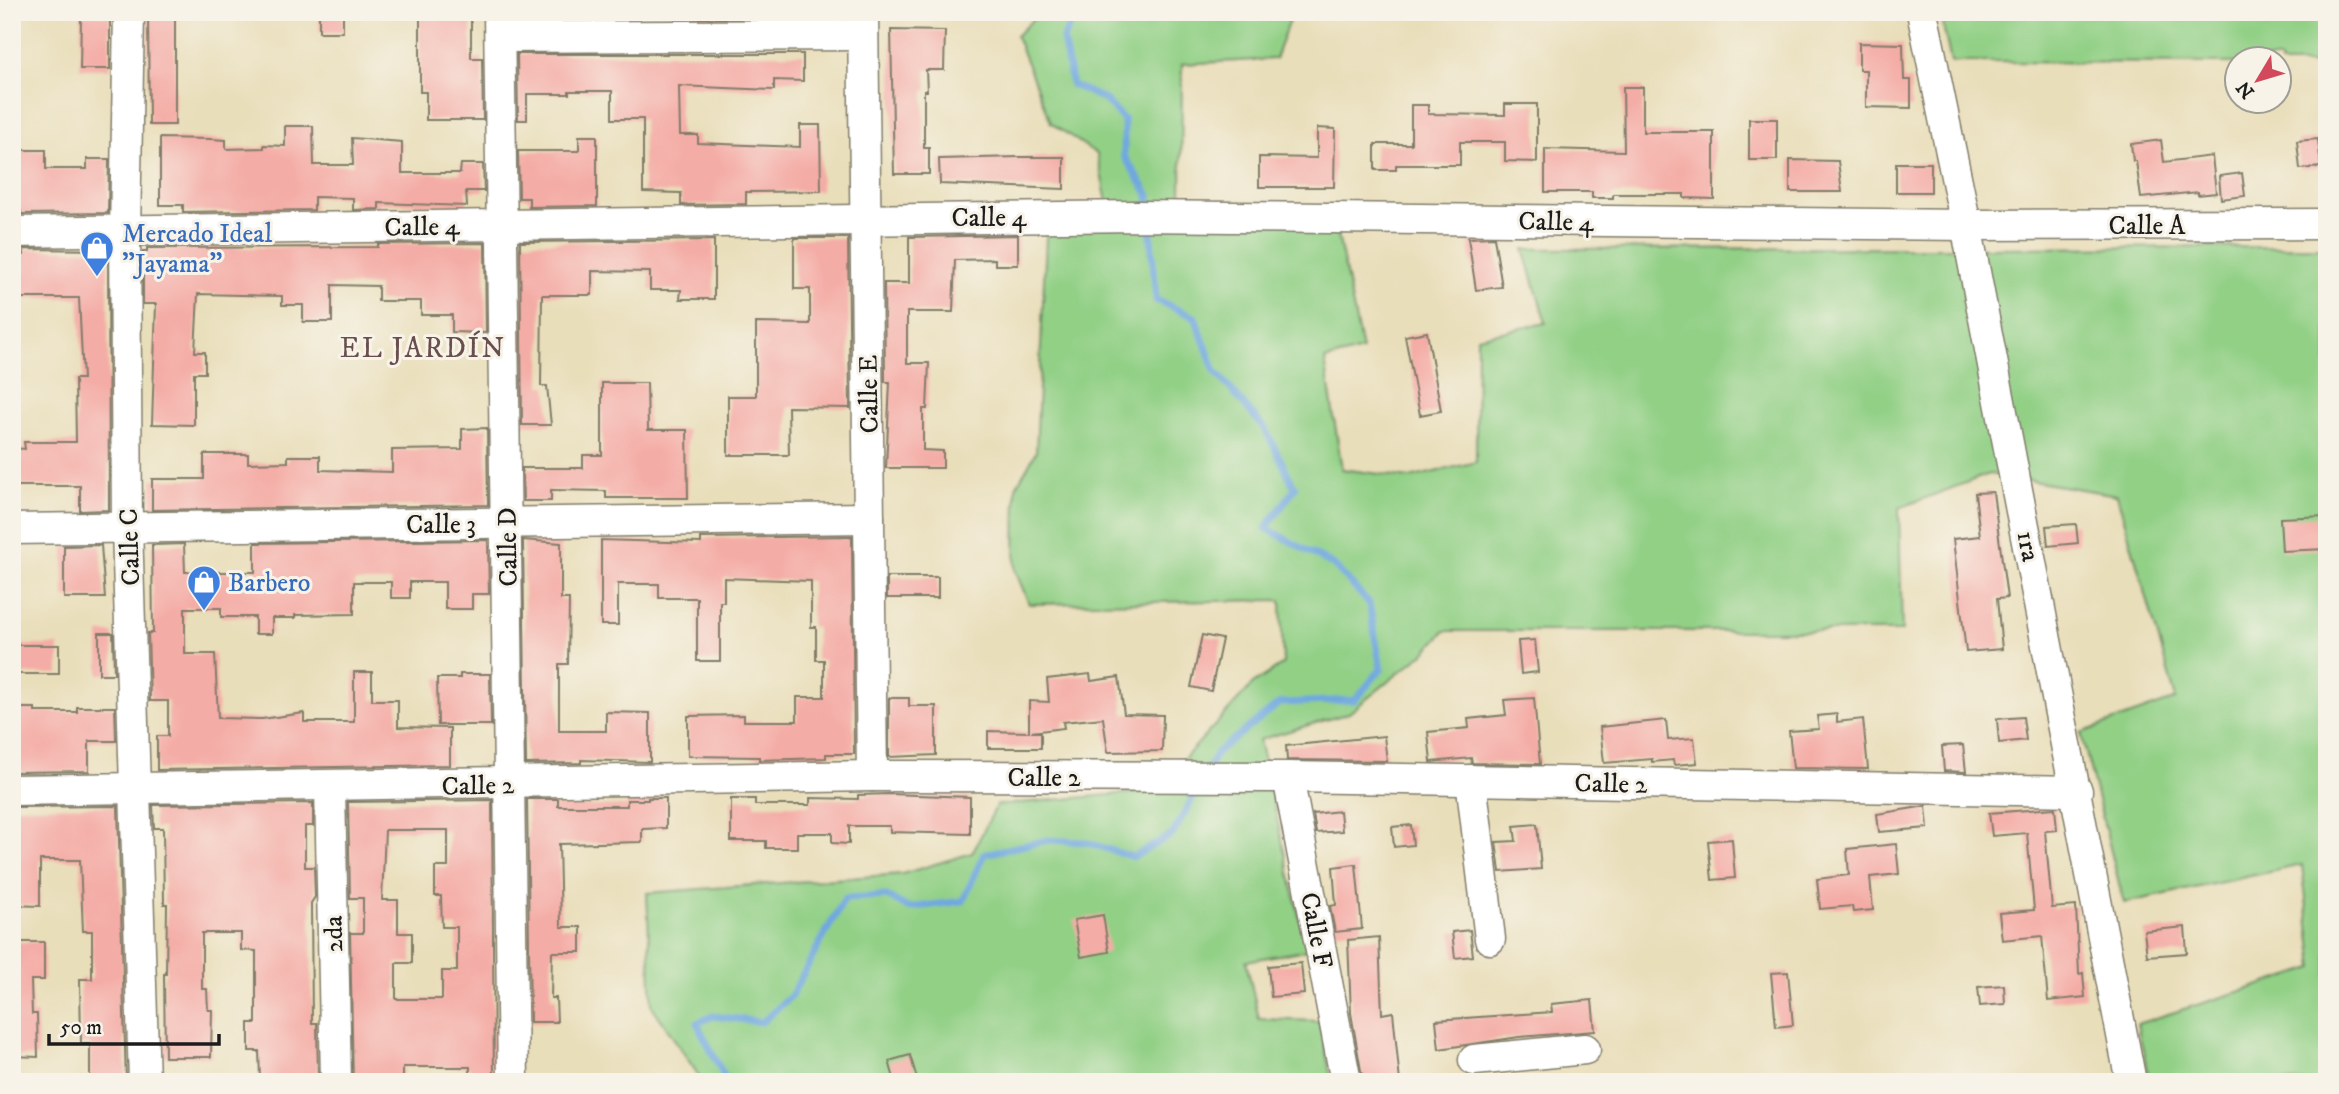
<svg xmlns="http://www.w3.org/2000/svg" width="2339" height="1094" font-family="'IM FELL DW Pica',serif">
  <rect width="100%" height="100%" fill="#f7f3e8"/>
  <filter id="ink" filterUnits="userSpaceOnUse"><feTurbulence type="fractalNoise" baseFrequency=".0143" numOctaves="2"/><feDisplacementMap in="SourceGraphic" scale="14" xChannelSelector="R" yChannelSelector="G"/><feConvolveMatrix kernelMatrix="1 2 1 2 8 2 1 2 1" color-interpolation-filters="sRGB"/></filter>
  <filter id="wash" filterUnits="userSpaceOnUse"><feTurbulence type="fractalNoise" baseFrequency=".00686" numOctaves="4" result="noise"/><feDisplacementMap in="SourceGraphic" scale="28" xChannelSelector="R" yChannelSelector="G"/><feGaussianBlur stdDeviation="1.57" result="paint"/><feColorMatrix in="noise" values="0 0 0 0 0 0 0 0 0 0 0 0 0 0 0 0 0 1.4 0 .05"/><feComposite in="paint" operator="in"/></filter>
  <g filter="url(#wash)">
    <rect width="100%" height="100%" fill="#e9deba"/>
    <g fill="#92d086" stroke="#577651" stroke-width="2">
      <polygon points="1040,12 1292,12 1275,59 1182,64 1181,206 1334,216 1362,350 1325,360 1342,469 1410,478 1476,462 1477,337 1546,323 1524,249 2327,247 2327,1082 2150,1082 2137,1024 2314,968 2302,865 2124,903 2081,733 2176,699 2117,495 1989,474 1899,508 1902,631 1445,631 1425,652 1349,713 1259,740 1307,950 1246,961 1259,1019 1319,1021 1332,1082 703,1082 652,1006 647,893 902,874 972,853 997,805 1154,791 1253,684 1283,664 1281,600 1029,604 1015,570 1016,487 1036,452 1047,216 1108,207 1097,154 1051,123 1016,36"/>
      <polygon points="1940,12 2327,12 2327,64 2280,64 2280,60 2238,60 2237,63 1951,62"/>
    </g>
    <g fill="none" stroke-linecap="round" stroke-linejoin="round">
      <g stroke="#6fa8de" stroke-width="7">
        <polyline points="1115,12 1074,17 1063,39 1072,85 1104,99 1124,120 1124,156 1149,195 1149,209"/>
        <polyline points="1150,224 1156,300 1195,317 1215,371 1265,429 1295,488 1266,528 1333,565 1369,603 1381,669 1355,700 1280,703 1217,752 1208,769"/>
        <polyline points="732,1082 724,1076 697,1023 713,1016 762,1022 791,996 845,898 887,896 908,908 963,901 984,854 1048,840 1085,842 1133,857 1173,834 1199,786"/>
      </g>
    </g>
    <g id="blocks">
      <g fill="#f4aca6" fill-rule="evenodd">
        <polygon points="148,12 175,12 175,125 149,125"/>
        <rect x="319" y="12" width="24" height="20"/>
        <rect x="517" y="12" width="52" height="7"/>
        <rect x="686" y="12" width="88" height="6"/>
        <polygon points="81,15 110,15 110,69 80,69"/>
        <polygon points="420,18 471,18 471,58 482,58 483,120 426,120 426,92 420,92"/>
        <polygon points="891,30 945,31 944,70 926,70 927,91 924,91 924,148 929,148 929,174 894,174"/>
        <polygon points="1859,43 1903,44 1904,80 1911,80 1911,108 1866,107 1866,70 1859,70"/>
        <polygon points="517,54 803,54 803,81 774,80 774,90 679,86 680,135 698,135 698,143 800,147 800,125 820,125 821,191 746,192 746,204 681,205 681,193 643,192 643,119 612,119 612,91 569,91 569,94 527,94 527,120 518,120"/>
        <polygon points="1623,87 1643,87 1643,132 1714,132 1714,199 1684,198 1684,194 1613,194 1613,198 1592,198 1592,192 1545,192 1545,149 1624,151"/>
        <polygon points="1505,104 1537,104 1537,162 1505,161 1505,142 1460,142 1460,165 1396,165 1396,170 1375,170 1375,144 1411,144 1411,105 1428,105 1428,114 1505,115"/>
        <rect x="1749" y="119" width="28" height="41"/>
        <polygon points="285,126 313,126 314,165 353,165 352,138 402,142 402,173 460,173 461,164 483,164 484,191 466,191 467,206 379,203 379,209 353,210 353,198 314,197 314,210 183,212 183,205 160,205 160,138 210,139 226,140 226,149 264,148 264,145 285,146"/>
        <polygon points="1317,128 1335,129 1334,187 1259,187 1259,157 1317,158"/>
        <polygon points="579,136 597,136 597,206 529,207 529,198 519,198 518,151 579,151"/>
        <polygon points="2318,139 2321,167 2300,169 2297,141"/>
        <polygon points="2161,140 2164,162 2212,156 2216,193 2198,195 2198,192 2141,198 2136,161 2133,161 2131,144"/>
        <polygon points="21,150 46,150 46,169 87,169 87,159 109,159 108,213 21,214 21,211 12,211 12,158 21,158"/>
        <polygon points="1019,157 1064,157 1064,189 940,184 939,159"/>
        <polygon points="1790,160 1838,161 1842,192 1790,192"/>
        <rect x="1896" y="163" width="35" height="29"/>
        <polygon points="2242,173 2245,196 2221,199 2219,176"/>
        <polygon points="1018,235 1018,265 995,265 995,259 955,260 953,312 907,312 907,363 929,363 927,409 923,409 923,450 943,451 943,468 886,468 890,382 885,382 884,283 909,283 909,237"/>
        <polygon points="1494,237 1502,287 1476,290 1468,238"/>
        <polygon points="794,238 848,238 850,408 788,407 789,455 728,455 728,396 756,396 756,323 810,324 810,289 794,289"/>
        <polygon points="714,240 714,299 680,299 681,290 650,290 650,272 592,271 592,295 542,295 541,386 547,386 551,425 522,425 520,242"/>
        <polygon points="485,243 486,333 452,332 452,315 421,315 421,301 378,301 378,286 332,285 332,322 303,322 303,305 282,305 282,296 198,294 195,352 205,352 205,373 194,373 194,425 152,424 156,304 143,304 143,251 147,251 147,248 378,247 378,244"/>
        <polygon points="24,249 108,250 109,510 80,511 80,486 12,486 12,448 25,449 24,442 76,442 75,379 83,379 79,298 12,298 12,254 24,255"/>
        <polygon points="1427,332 1441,411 1420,415 1405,336"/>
        <polygon points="602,383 647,383 648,430 687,430 688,498 606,498 606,491 551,490 551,501 523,501 522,468 583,468 583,455 602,455"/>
        <polygon points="487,428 488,505 152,510 152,479 204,479 204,454 248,454 248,463 288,462 288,456 320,456 320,470 392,472 392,450 462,449 462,429"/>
        <polygon points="1993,492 2007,598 1997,599 2002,649 1966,652 1953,539 1980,536 1975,493"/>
        <polygon points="2327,516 2327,549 2282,551 2280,518"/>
        <polygon points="2076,524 2078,543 2048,546 2046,526"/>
        <polygon points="852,536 854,754 826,754 826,758 759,760 759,757 688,756 688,716 744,715 744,721 797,721 797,697 824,697 824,660 816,660 816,627 811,627 811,581 724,578 724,602 720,602 720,661 697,661 697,598 659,598 659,584 618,584 618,625 601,625 601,540 701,543 701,538"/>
        <polygon points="488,540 489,594 472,594 472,609 445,609 445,582 410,582 410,598 391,598 391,582 354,582 354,614 295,615 295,618 272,618 272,634 255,634 255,617 221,617 221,608 185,608 185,654 215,654 218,718 262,719 304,713 304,722 354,722 354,672 372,672 372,700 398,700 398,727 450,728 450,765 157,770 157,736 168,736 168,701 150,701 148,633 153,633 152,545 184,544 185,572 255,572 255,543"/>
        <polygon points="523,540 561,543 561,599 569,599 568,664 559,664 559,731 606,731 606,712 650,713 650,762 581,760 581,763 526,764"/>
        <polygon points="101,545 105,598 64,598 64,546"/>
        <rect x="887" y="577" width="51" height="21"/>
        <polygon points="99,633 113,633 114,674 99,674"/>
        <polygon points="1202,635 1222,639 1211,691 1191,687"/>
        <polygon points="1535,640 1538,672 1521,674 1518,641"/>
        <rect x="12" y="645" width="47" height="29"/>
        <polygon points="460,674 490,674 491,725 438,725 437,678 460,678"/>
        <polygon points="1090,674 1091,681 1119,677 1124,714 1163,715 1162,751 1108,752 1103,718 1063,722 1064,728 1031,732 1041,732 1041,748 988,748 988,731 1029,732 1029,701 1049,702 1047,679"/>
        <polygon points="889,698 909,698 909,706 936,706 936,755 889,757"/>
        <polygon points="1534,698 1540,764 1472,763 1471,758 1431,762 1428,732 1469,728 1468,719 1506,715 1504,700"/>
        <polygon points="77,707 115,707 116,741 89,741 89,771 12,772 12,708 35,708 35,712 77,712"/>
        <polygon points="1837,714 1837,722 1863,719 1868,769 1793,768 1789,731 1819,729 1817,716"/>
        <polygon points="2023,717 2026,740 1999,743 1997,719"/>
        <polygon points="1666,720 1668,740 1694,738 1697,763 1674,765 1673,760 1652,762 1652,759 1604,763 1600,727"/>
        <polygon points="1384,736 1387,761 1287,760 1286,746"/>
        <polygon points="1963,745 1966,772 1944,771 1942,746"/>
        <polygon points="890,794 970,797 970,834 890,832 890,826 849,826 849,844 832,843 832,833 797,833 797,848 766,848 766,841 731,841 731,799 755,799 755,805 810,805 810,798 858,799 858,795"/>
        <polygon points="648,798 666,798 666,828 642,829 642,842 559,844 561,927 581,927 581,952 552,952 551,998 556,998 557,1022 530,1022 527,799 558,799 558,806 627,806 627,800 648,800"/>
        <path d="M492 800 494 1082H470V1067H403V1082H353L350 933H363V898H350L348 802ZM385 830H448V867H435V896H441L442 927H457V971H442V999H396V963H412V933H398V900H382Z"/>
        <polygon points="313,803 313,826 305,826 305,867 314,867 315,897 311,903 312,1023 317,1023 318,1078 260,1078 259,1051 249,1051 249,1023 256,1023 256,951 241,950 241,933 202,933 202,989 207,989 208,1010 212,1010 211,1057 165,1057 164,974 166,974 167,904 164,904 163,828 154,828 153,805"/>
        <polygon points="118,806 126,1082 90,1082 90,1044 81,1044 80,979 92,979 92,931 83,931 80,860 40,860 40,906 12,905 12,807"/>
        <polygon points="1926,806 1928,828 1879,832 1877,814"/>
        <polygon points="2055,808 2057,830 2045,831 2052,908 2076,906 2079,974 2083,973 2085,997 2048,1001 2042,936 2002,940 1999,913 2034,910 2027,833 1992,836 1989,813"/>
        <polygon points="1340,811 1342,831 1316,833 1313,814"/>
        <polygon points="1537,824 1541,869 1500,872 1496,842 1516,841 1514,826"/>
        <polygon points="1411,825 1413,845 1394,847 1392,827"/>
        <polygon points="1732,839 1735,878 1712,880 1708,841"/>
        <polygon points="1896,844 1899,874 1870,877 1873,910 1853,912 1852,906 1820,909 1817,879 1849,875 1847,849"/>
        <polygon points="1356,864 1362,929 1335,932 1330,906 1336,905 1333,867"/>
        <polygon points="1103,915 1109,952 1081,957 1074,920"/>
        <polygon points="2185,927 2187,953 2147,956 2144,931"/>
        <polygon points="1470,930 1473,956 1455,958 1452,932"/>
        <polygon points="1379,937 1382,1014 1393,1012 1400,1082 1363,1082 1351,1013 1348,940"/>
        <polygon points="12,942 44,942 44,980 31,980 32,1014 37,1014 38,1057 12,1056"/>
        <polygon points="1301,963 1304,994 1271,997 1268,966"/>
        <polygon points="1788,972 1793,1025 1776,1027 1771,973"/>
        <polygon points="2004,985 2005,1004 1980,1006 1978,987"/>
        <polygon points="1592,1000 1595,1031 1519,1037 1439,1049 1436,1020 1552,1012 1551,1004"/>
        <polygon points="910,1055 918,1082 895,1082 889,1061"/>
      </g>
    </g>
  </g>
  <g filter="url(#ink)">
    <use href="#blocks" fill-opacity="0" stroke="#827d6b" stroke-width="2"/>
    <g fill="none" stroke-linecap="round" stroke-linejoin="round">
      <g stroke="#827d6b" stroke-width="33">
        <g id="minor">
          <polyline points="129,12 125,232 127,527 144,1082"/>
          <polyline points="499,12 513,1082"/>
          <polyline points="863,12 872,776"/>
          <polyline points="1922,12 1966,225 2131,1082"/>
          <polyline points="500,37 863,35"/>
          <polyline points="12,232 1136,216 1966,225 2327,224"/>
          <polyline points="12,529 869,518"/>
          <polyline points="1288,777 1346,1082"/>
          <polyline points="1471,780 1490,939"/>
          <polyline points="330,787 336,1082"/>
          <polyline points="12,790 872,776 1288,777 2077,791"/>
          <polyline points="1474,1060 1585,1049"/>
        </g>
      </g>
      <use href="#minor" stroke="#fff" stroke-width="30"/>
    </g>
  </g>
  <defs>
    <g id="shop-pin" transform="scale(1.75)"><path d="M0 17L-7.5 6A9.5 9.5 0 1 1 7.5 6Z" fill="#3f7fe0" stroke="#f7f3e8"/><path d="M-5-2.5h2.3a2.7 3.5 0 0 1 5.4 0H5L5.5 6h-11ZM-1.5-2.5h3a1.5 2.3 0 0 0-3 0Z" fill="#fff"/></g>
  </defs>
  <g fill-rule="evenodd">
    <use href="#shop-pin" x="97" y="248"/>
    <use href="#shop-pin" x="204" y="582"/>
  </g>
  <g text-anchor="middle" stroke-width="6" stroke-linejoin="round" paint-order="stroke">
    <g font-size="26" fill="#1c1c1c" stroke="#f7f3e8">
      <text x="989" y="226">Calle 4</text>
      <text transform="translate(1556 221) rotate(1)" y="9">Calle 4</text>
      <text x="2147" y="234">Calle A</text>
      <text transform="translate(422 226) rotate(-1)" y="9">Calle 4</text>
      <text transform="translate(868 394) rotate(-91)" y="9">Calle E</text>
      <text x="441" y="533">Calle 3</text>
      <text transform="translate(2029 546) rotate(79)" y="9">1ra</text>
      <text transform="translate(129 547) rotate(-92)" y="9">Calle C</text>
      <text transform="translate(507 547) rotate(-91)" y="9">Calle D</text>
      <text x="1044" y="786">Calle 2</text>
      <text transform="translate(1611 783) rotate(1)" y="9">Calle 2</text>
      <text transform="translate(478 785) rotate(-1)" y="9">Calle 2</text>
      <text transform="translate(1317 930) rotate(79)" y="9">Calle F</text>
      <text transform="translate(333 934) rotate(-91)" y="9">2da</text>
    </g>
    <g font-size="26" fill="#366cbe" stroke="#f7f3e8" text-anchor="start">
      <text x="122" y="242">Mercado Ideal<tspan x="122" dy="30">"Jayama"</tspan></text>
      <text x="228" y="591">Barbero</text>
    </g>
    <g font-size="28" letter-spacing="2" fill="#684e4c" stroke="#f7f3e8">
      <text x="423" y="357">EL JARDÍN</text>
    </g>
  </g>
  <rect width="2339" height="1094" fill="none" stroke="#f7f3e8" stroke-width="42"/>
  <g transform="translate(2258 80) rotate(232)"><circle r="33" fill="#f7f3e8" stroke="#9f9d96" stroke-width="2"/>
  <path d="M0-5L12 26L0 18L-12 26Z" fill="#d1495b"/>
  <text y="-10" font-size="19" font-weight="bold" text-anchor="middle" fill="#1c1c1c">N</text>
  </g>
  <path d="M49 1034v10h170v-10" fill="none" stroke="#1c1c1c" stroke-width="3.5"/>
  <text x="60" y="1034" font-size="21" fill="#1c1c1c" stroke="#f7f3e8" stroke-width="5" paint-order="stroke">50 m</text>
</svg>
